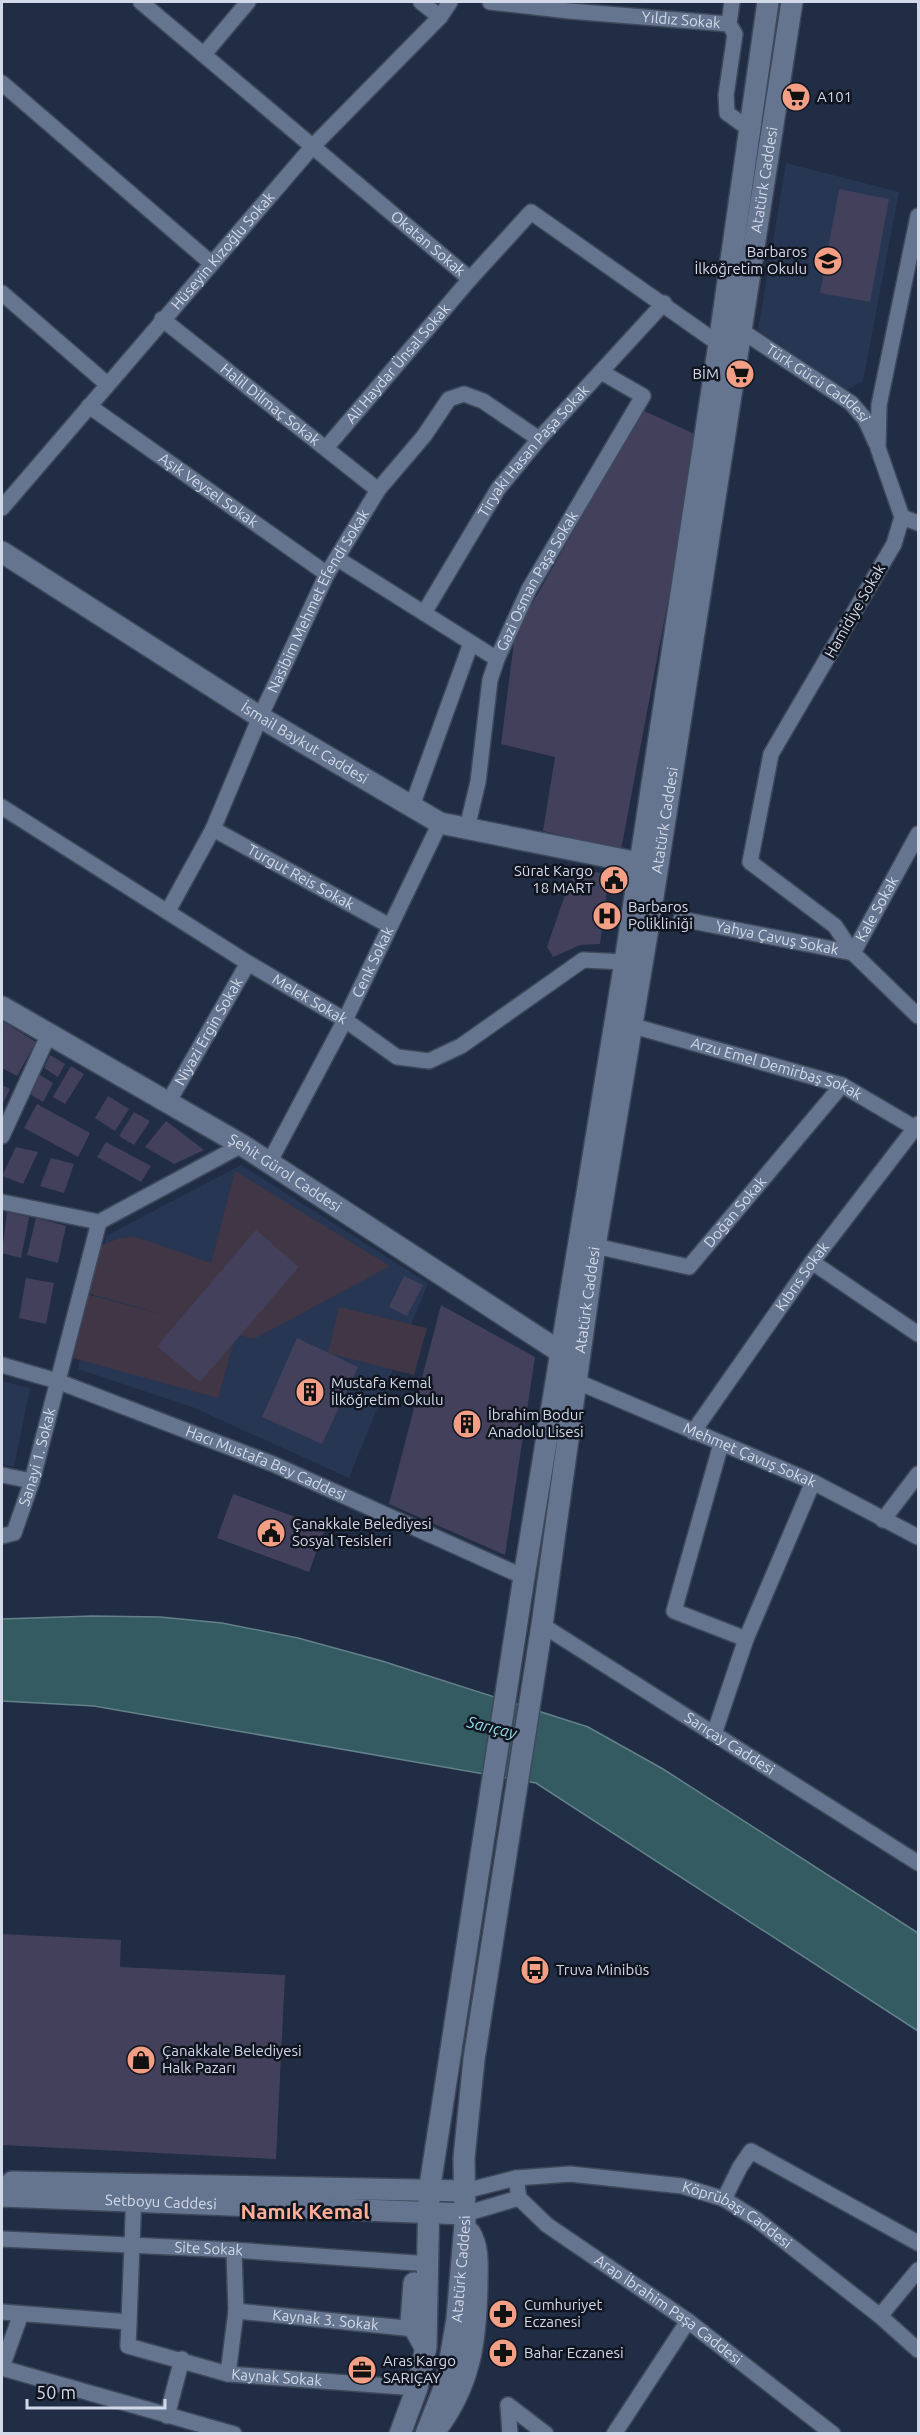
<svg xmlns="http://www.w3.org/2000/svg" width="920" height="2435" font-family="Ubuntu,sans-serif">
  <rect width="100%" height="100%" fill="#212d44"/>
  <g fill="#273652">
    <polygon points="786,163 899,192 863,381 845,391 758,330"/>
    <polygon points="241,1165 428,1283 349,1478 192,1407 78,1369 106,1236"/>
    <polygon points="2,1381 30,1388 14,1467 2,1464"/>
  </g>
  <g fill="#413645">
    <polygon points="235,1171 390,1266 254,1339 236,1334 218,1398 73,1358 89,1295 179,1319 88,1293 97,1247 120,1238 136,1237 211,1263"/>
    <polygon points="339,1307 427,1328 414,1375 328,1353"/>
  </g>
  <polygon fill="#345b61" stroke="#63818a" stroke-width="1.5" points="92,1616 160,1617 222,1623 298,1638 382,1661 588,1727 663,1769 918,1933 918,2031 536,1783 94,1706 2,1701 2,1619"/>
  <g fill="#43405b">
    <polygon points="839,189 889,199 870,302 820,293"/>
    <polygon points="642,410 699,436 621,850 543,831 555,757 501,744 515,634"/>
    <polygon points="574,869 609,874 600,944 580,945 553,957 547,947"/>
    <polygon points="2,1021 36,1042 17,1076 2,1068"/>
    <polygon points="50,1055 65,1064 58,1077 44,1068"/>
    <polygon points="71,1066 84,1074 65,1104 53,1097"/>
    <polygon points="40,1075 53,1083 43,1102 30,1094"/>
    <polygon points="2,1085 10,1089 2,1105"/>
    <polygon points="108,1096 129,1109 115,1131 95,1118"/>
    <polygon points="37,1104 90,1133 78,1157 24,1128"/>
    <polygon points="134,1112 150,1121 134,1145 119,1136"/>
    <polygon points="166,1121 204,1150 174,1164 145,1147"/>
    <polygon points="106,1142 151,1166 141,1182 97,1157"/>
    <polygon points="16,1147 38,1152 23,1184 2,1176"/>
    <polygon points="51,1158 74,1164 64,1193 40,1186"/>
    <polygon points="7,1212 29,1217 21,1258 2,1253"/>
    <polygon points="36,1218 66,1226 58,1263 27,1255"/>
    <polygon points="256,1230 299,1267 200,1382 157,1346"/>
    <polygon points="404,1276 423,1285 407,1316 389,1307"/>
    <polygon points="26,1278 54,1283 46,1324 19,1318"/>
    <polygon points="441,1305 535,1357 505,1555 389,1504"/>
    <polygon points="297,1338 358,1367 322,1444 262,1417"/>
    <polygon points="233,1494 325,1528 309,1572 217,1538"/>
    <polygon points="2,1934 121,1940 120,1967 285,1975 276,2159 2,2145"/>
  </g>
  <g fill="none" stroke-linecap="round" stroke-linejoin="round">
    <g stroke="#3e485b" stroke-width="18">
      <g id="street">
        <path id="s1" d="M141 2 470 279 531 212 719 344"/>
        <polyline points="421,2 440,17"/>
        <path id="s2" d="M490 2 569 11 729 24"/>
        <polyline points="732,2 729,24 735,34 726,95 727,113 749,129"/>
        <polyline points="205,53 248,2"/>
        <polyline points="2,83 211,263"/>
        <polyline points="918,216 879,405 878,448 902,517 894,544 771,754 750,862 835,926 853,953 918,1016"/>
        <polyline points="2,293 107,384"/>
        <path id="s3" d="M162 319 378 490"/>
        <path id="s4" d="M742 331 851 403 865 419 876 443"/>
        <path id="s5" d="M89 406 327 574"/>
        <path id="s6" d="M326 448 470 279"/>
        <path id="s7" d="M2 508 313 146 440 17 450 2"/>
        <polyline points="902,517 918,523"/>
        <polyline points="338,559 497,659"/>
        <path id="s8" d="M424 613 498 489 539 439 664 303"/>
        <polyline points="412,806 471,643"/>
        <path id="s9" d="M2 807 248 963 345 1020 397 1057 429 1061 461 1046 583 960 625 962"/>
        <path id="s10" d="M467 828 478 782 490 680 497 659 529 589 643 396 603 373"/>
        <path id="s11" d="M213 829 390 926"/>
        <path id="s12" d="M168 911 213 829 260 717 327 574 378 490 424 436 449 399 464 394 483 401 539 439"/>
        <path id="s13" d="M681 919 853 953"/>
        <path id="s14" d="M853 953 918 834"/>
        <path id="s15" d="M630 1025 842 1085 915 1128"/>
        <path id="s16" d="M169 1101 248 963"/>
        <polyline points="2,1136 48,1036"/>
        <path id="s17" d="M269 1163 345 1020 440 823"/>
        <polyline points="2,1202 99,1222 242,1145"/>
        <path id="s18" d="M595 1246 689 1267 842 1085"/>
        <polyline points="812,1262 918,1334"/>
        <path id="s19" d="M2 1365 57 1381 273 1464 524 1577"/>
        <path id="s20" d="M573 1374 578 1382 813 1482 918 1537"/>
        <path id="s21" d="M693 1432 812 1262 918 1124"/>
        <polyline points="721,1444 674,1611 746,1639"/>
        <polyline points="2,1475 32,1481"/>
        <polyline points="883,1520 918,1474"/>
        <path id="s22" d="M2 1536 14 1533 32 1481 99 1222"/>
        <path id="s23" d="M542 1625 918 1863"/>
        <polyline points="714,1734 746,1639 813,1482"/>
        <path id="s24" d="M516 2178 519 2198 547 2225 688 2321 833 2434"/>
        <path id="s25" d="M465 2191 516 2178 570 2174 682 2186 724 2199 756 2219 880 2316 918 2350"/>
        <polyline points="724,2199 740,2167 751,2151 918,2243"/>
        <polyline points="465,2214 519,2198"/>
        <path id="s26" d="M2 2239 234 2250 416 2263"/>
        <path id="s27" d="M236 2311 415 2329"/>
        <path id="s28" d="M2 2312 129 2322 128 2346 228 2374 417 2388"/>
        <polyline points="880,2316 918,2270"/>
        <polyline points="129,2322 134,2193"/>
        <polyline points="2,2367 21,2314"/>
        <polyline points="2,2368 234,2434"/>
        <polyline points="228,2374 236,2311 234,2250"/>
        <polyline points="508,2405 546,2434"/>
        <polyline points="508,2405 510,2434"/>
        <polyline points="167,2416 182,2359"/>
        <polyline points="614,2434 688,2321"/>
      </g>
    </g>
    <g stroke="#3e485b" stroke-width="24">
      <g id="secondary">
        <path id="s29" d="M2 552 260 717 440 823 639 863"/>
        <path id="s30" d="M2 1007 242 1145 562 1353"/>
        <polyline points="12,2182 465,2191"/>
        <path id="s31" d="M2 2196 465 2214"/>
        <polyline points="414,2283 411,2322 425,2347"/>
        <path d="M435 2431C471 2384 476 2340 477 2283 477 2266 479 2248 470 2233"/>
        <polyline points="400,2434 417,2388 426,2347 429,2192 524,1577 625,962 719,344 768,2"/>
        <path id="s32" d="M426 2434 446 2383 457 2319 465 2224 464 2158 474 2059 542 1625 595 1246 650 916 792 2"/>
      </g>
    </g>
    <use href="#street" stroke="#66758f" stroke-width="15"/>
    <use href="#secondary" stroke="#66758f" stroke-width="21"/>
  </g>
  <defs>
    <g id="supermarket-disc" transform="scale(1.5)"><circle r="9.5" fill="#f39f85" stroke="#101520"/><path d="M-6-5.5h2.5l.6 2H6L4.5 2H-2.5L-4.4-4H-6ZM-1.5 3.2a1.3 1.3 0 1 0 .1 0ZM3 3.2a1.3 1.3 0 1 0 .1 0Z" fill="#111"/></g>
    <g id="school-disc" transform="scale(1.5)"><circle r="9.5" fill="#f39f85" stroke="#101520"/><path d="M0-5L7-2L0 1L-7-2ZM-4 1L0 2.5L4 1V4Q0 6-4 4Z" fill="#111"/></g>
    <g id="civic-disc" transform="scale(1.5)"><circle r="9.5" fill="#f39f85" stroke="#101520"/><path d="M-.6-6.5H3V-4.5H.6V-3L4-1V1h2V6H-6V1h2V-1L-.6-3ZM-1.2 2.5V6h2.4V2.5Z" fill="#111"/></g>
    <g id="hospital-disc" transform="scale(1.5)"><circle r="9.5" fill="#f39f85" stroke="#101520"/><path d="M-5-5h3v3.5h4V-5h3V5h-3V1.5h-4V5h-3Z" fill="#111"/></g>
    <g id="building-disc" transform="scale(1.5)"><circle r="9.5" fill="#f39f85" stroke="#101520"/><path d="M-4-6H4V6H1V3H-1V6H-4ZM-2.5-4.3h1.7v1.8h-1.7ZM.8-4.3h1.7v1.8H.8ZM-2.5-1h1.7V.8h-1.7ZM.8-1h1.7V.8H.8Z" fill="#111"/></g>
    <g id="bus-disc" transform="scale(1.5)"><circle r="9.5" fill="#f39f85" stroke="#101520"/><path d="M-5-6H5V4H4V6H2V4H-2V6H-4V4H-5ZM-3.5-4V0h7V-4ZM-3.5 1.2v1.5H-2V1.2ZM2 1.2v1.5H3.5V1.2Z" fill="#111"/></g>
    <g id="shop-disc" transform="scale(1.5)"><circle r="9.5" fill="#f39f85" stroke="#101520"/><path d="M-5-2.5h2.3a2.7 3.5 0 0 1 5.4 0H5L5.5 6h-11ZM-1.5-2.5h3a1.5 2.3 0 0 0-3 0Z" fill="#111"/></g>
    <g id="pharmacy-disc" transform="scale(1.5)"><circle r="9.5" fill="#f39f85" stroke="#101520"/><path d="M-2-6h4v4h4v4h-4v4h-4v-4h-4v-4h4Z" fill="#111"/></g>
    <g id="office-disc" transform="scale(1.5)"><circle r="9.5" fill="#f39f85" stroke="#101520"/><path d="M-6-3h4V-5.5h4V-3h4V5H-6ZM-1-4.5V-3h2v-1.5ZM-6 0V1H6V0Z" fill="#111"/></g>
  </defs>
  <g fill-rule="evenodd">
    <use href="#supermarket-disc" x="796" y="97"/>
    <use href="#school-disc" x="828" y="261"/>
    <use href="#supermarket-disc" x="740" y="374"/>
    <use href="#civic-disc" x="614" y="880"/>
    <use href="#hospital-disc" x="607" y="916"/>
    <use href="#building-disc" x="310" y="1392"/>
    <use href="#building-disc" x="467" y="1424"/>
    <use href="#civic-disc" x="271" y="1533"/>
    <use href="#bus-disc" x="535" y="1970"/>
    <use href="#shop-disc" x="141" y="2060"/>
    <use href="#pharmacy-disc" x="503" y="2314"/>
    <use href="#pharmacy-disc" x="503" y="2353"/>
    <use href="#office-disc" x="362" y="2370"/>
  </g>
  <g text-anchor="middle" stroke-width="5" stroke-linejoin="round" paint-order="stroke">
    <g font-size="15" fill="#d2dae9" stroke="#101520">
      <text dy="5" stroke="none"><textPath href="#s2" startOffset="192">Yıldız Sokak</textPath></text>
      <text dy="5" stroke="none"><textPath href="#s32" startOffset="2282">Atatürk Caddesi</textPath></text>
      <text dy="5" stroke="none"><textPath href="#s1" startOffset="375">Okatan Sokak</textPath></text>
      <text dy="5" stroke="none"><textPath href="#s7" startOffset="339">Hüseyin Kızoğlu Sokak</textPath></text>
      <text dy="5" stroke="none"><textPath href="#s6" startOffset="111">Ali Haydar Ünsal Sokak</textPath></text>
      <text dy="5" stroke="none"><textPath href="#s4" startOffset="92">Türk Gücü Caddesi</textPath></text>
      <text dy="5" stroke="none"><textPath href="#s3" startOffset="138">Halil Dilmaç Sokak</textPath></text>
      <text dy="5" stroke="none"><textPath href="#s8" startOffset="196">Tiryaki Hasan Paşa Sokak</textPath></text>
      <text dy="5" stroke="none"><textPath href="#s5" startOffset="146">Aşık Veysel Sokak</textPath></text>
      <text dy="5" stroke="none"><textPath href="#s10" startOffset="260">Gazi Osman Paşa Sokak</textPath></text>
      <text dy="5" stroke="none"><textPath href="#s12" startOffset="345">Nasibim Mehmet Efendi Sokak</textPath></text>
      <text transform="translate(855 611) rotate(-60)" y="5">Hamidiye Sokak</text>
      <text dy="5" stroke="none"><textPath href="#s29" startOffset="358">İsmail Baykut Caddesi</textPath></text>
      <text dy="5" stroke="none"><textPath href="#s32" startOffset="1634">Atatürk Caddesi</textPath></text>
      <text dy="5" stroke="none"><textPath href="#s11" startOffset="100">Turgut Reis Sokak</textPath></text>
      <text dy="5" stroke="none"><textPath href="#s14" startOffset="50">Kale Sokak</textPath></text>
      <text dy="5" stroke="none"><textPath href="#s13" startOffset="98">Yahya Çavuş Sokak</textPath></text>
      <text dy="5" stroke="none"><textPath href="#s17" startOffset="226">Cenk Sokak</textPath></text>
      <text dy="5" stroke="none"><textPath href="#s9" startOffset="363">Melek Sokak</textPath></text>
      <text dy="5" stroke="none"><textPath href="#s16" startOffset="80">Niyazi Ergin Sokak</textPath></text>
      <text dy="5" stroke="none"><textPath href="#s15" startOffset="153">Arzu Emel Demirbaş Sokak</textPath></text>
      <text dy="5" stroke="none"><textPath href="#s30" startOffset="328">Şehit Gürol Caddesi</textPath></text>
      <text dy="5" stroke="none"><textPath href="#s18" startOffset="168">Doğan Sokak</textPath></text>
      <text dy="5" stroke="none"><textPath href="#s21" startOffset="190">Kıbrıs Sokak</textPath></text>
      <text dy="5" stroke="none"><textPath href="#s32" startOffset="1148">Atatürk Caddesi</textPath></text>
      <text dy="5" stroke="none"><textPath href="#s20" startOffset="196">Mehmet Çavuş Sokak</textPath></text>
      <text dy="5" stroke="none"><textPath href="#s22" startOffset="92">Sanayi 1. Sokak</textPath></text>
      <text dy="5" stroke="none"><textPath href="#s19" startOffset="282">Hacı Mustafa Bey Caddesi</textPath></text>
      <text dy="5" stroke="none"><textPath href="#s23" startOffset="222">Sarıçay Caddesi</textPath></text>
      <text dy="5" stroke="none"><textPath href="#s31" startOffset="159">Setboyu Caddesi</textPath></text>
      <text dy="5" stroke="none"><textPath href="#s25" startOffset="282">Köprübaşı Caddesi</textPath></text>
      <text dy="5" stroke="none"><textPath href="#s26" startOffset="207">Site Sokak</textPath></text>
      <text dy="5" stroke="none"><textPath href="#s32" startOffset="170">Atatürk Caddesi</textPath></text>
      <text dy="5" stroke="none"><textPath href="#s24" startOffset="207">Arap İbrahim Paşa Caddesi</textPath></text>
      <text dy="5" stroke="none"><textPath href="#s27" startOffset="90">Kaynak 3. Sokak</textPath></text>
      <text dy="5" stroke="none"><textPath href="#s28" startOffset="304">Kaynak Sokak</textPath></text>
    </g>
    <g font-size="15" fill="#d2dae9" stroke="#101520" text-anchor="start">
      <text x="817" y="102">A101</text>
      <text x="807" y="257" text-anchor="end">Barbaros<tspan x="807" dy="17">İlköğretim Okulu</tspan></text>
      <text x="719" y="379" text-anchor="end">BİM</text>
      <text x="593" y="876" text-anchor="end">Sürat Kargo<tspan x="593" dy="17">18 MART</tspan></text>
      <text x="628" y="912">Barbaros<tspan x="628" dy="17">Polikliniği</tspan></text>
      <text x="331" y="1388">Mustafa Kemal<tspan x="331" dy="17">İlköğretim Okulu</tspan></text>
      <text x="488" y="1420">İbrahim Bodur<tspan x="488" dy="17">Anadolu Lisesi</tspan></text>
      <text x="292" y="1529">Çanakkale Belediyesi<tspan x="292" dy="17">Sosyal Tesisleri</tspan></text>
      <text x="556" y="1975">Truva Minibüs</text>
      <text x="162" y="2056">Çanakkale Belediyesi<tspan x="162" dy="17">Halk Pazarı</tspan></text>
      <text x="524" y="2310">Cumhuriyet<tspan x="524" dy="17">Eczanesi</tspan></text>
      <text x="524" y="2358">Bahar Eczanesi</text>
      <text x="383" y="2366">Aras Kargo<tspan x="383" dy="17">SARIÇAY</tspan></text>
    </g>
    <g font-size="16" font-style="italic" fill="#92dde8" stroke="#101520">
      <text transform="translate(492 1727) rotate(14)" y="6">Sarıçay</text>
    </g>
    <g font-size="21" font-weight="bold" fill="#feae96" stroke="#101520">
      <text x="305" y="2219">Namık Kemal</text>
    </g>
  </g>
  <rect width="920" height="2435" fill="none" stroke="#d2dae9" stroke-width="6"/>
  <path d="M27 2399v9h138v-9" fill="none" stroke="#d2dae9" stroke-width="3"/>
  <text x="36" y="2399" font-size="18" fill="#d2dae9" stroke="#101520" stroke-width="4.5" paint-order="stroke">50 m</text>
</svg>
